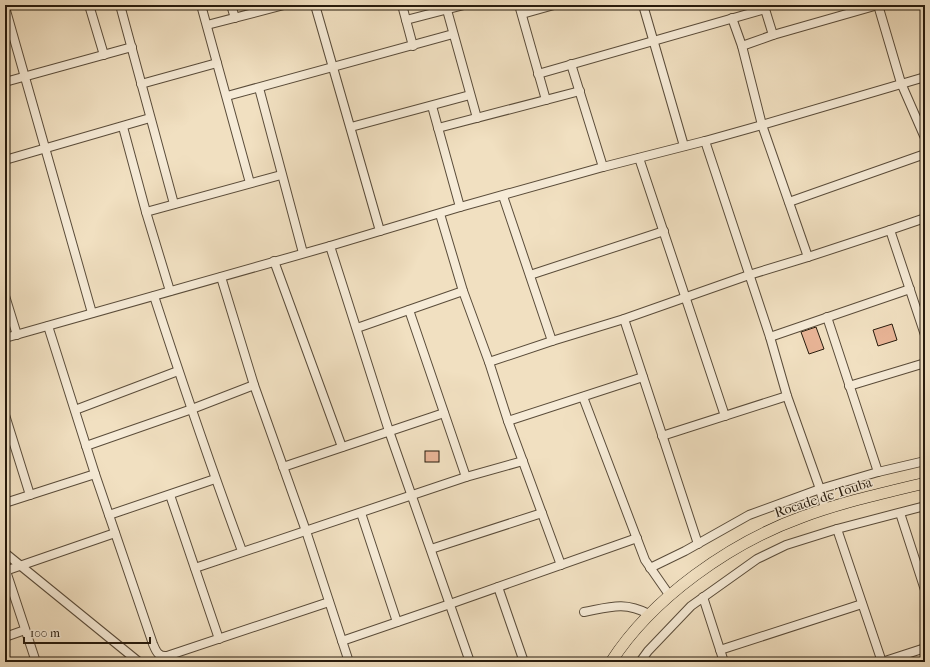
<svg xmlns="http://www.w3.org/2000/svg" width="930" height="667" font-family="'IM FELL French Canon',serif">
  <rect width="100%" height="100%" fill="#f1e0c1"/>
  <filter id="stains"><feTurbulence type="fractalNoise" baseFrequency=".005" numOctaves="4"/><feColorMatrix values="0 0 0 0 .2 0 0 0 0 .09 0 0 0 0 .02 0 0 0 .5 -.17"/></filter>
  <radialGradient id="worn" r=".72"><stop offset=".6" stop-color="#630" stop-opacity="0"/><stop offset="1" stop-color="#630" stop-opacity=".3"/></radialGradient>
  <g fill="#e8b496" stroke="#271b0d">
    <polygon points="892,324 897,340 878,346 873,330"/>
    <polygon points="816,327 824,349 809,354 801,332"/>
    <rect x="425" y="451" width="14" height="11"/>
  </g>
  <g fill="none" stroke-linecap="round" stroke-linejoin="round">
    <g stroke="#5a4c3a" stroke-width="10">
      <g id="minor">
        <polyline points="89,5 104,55"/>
        <polyline points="120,5 174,204"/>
        <polyline points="201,5 250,183"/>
        <polyline points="231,5 235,18"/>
        <polyline points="315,5 380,231"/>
        <polyline points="402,5 413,46"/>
        <polyline points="519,5 546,100"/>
        <polyline points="643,5 684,146"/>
        <polyline points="878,5 901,83 925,138"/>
        <polyline points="764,6 773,35"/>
        <polyline points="5,7 92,313"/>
        <polyline points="447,10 477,118"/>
        <polyline points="522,14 554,5"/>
        <polyline points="732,18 742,46 762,125 808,257"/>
        <polyline points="406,20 464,5"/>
        <polyline points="207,25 284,5"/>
        <polyline points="742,46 773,35 878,5"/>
        <polyline points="571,64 603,167"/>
        <polyline points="538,74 765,9"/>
        <polyline points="5,82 132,47"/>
        <polyline points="141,84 217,63"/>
        <polyline points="259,88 303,253"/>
        <polyline points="227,96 453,34"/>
        <polyline points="432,106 460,207"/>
        <polyline points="123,127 146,212 170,291"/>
        <polyline points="351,127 470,95"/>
        <polyline points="438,128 580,91"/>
        <polyline points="705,141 770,337 787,396 820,489 825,509"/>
        <polyline points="639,158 725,416"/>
        <polyline points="5,160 150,118"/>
        <polyline points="503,196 552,341"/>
        <polyline points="789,202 925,154"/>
        <polyline points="146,212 281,175"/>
        <polyline points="440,214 463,291 489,362 508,421 561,565"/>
        <polyline points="890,230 925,335"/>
        <polyline points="330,246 389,431 470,662"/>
        <polyline points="274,261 342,447"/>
        <polyline points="530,275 664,231"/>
        <polyline points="221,277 254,385 306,531 349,662"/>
        <polyline points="5,296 17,335"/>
        <path d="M154 296C182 382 211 467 242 551"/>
        <polyline points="409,310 466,477"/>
        <polyline points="827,317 878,472"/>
        <polyline points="624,319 698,544"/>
        <path d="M48 326 95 474 153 644C156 651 158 657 167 656L329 602"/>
        <polyline points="357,328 463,291"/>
        <polyline points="770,337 910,289"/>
        <polyline points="5,338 330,246 460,207 603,167 705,141 762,125 925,77"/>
        <polyline points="489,362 552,341 624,319 749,275 808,257 890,230 925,218"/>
        <polyline points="849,386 925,363"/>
        <polyline points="583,397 645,560 670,596"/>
        <polyline points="75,410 178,371"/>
        <polyline points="5,415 30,495"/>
        <polyline points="508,421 643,377"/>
        <polyline points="662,436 787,396"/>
        <polyline points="86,446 192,409 254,385"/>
        <polyline points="283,467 444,413"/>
        <polyline points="170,495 219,639"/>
        <polyline points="5,503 95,474"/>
        <polyline points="361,513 397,622"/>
        <polyline points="900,513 925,590"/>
        <polyline points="109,515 215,479"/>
        <polyline points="837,529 882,662 925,648"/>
        <polyline points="431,549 542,513"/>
        <polyline points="5,553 139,662"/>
        <polyline points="195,568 466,477 523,461"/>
        <polyline points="650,568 685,551 749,515 820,489 878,472 925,461"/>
        <polyline points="5,571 115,533"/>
        <polyline points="6,571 36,662"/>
        <polyline points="498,587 524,662"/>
        <polyline points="703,597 724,662"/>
        <path d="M584 612C610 607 624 601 649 614"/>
        <polyline points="5,637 25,630"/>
        <polyline points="342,641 450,604 637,538"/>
        <polyline points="720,650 862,604"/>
        <polyline points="640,662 648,651 691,606 757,559 786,545 837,529 925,506"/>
      </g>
    </g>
    <g stroke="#271b0d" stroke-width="12">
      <path id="major" d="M611 662C652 598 730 543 802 517 842 502 884 493 925 483"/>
    </g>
    <use href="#minor" stroke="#f6ebd7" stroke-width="8"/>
    <use href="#major" stroke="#f1e0c1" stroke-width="11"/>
  </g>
  <g text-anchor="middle" stroke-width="3" stroke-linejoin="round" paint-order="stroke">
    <g font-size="14" fill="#271b0d" stroke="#f6ebd7">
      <text transform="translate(823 497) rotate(-18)" y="5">Rocade de Touba</text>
    </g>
  </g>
  <rect width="930" height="667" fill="none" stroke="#f1e0c1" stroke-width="20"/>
  <rect x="6" y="6" width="918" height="655" fill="none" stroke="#271b0d" stroke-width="2"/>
  <rect x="10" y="10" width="910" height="647" fill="none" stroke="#271b0d"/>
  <path d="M24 637v6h126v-6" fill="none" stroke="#271b0d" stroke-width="2"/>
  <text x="30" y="637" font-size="12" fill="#271b0d" stroke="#f6ebd7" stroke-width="3" paint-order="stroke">100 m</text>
  <rect width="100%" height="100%" filter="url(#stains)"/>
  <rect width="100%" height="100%" fill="url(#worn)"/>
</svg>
